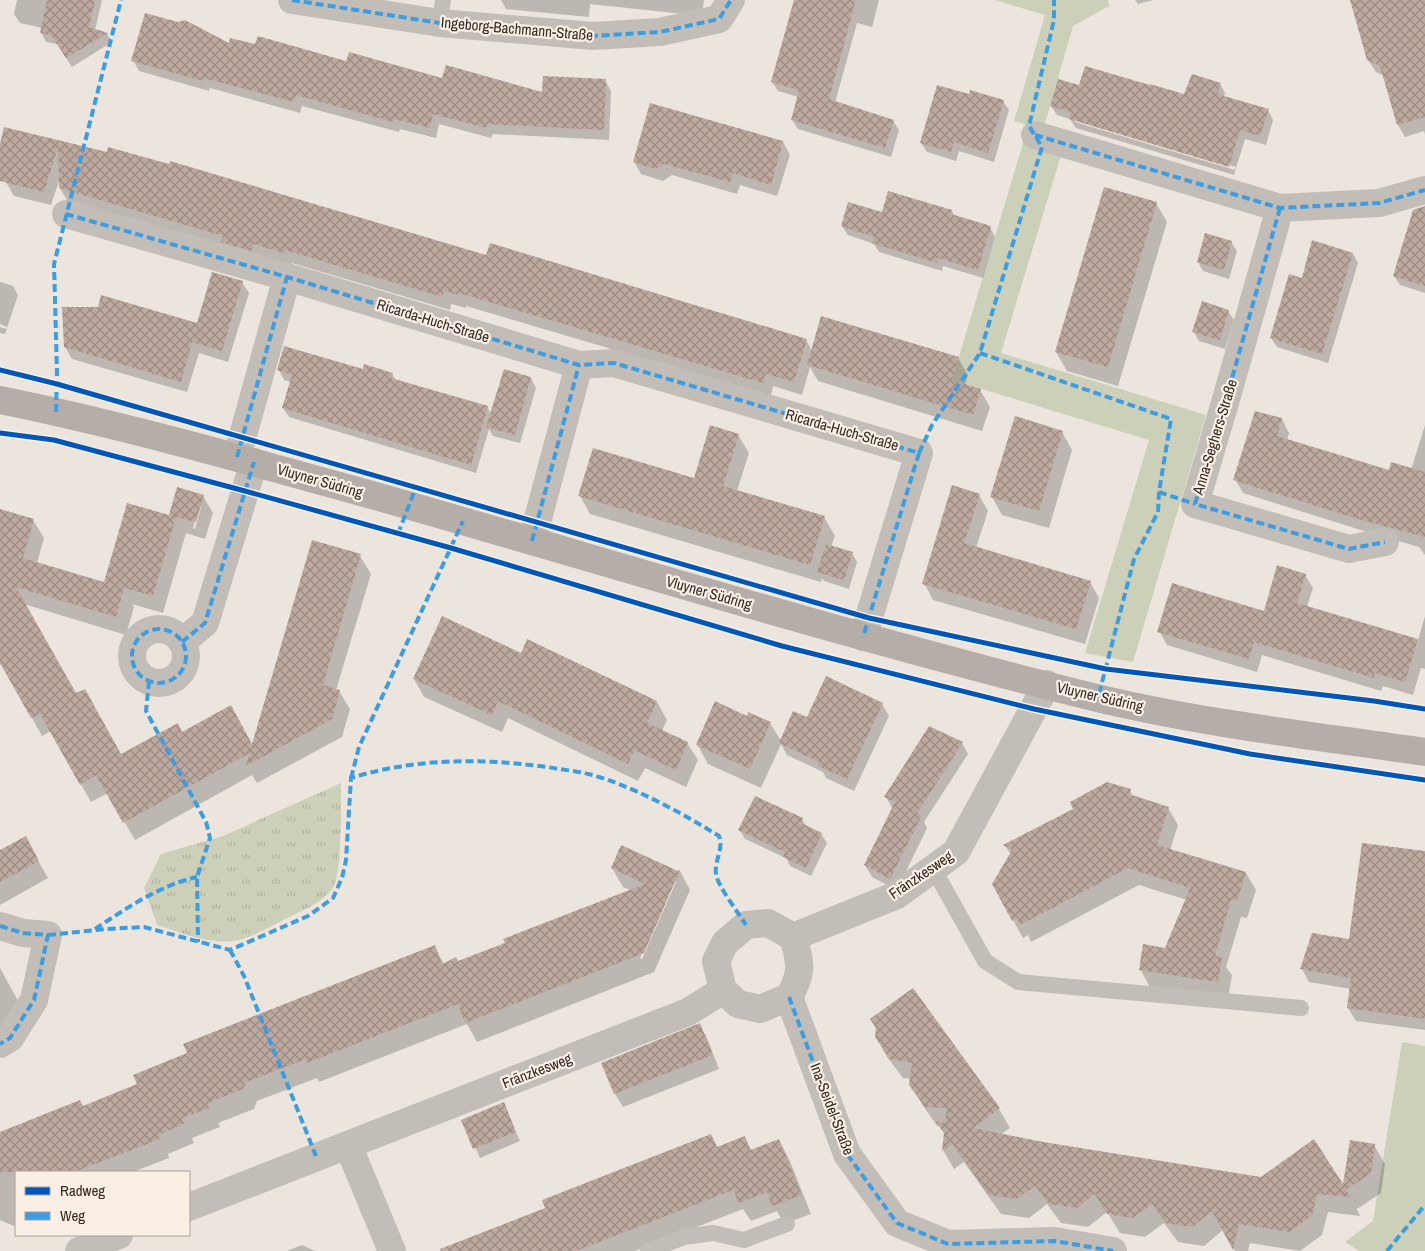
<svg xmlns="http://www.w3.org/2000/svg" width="1425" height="1251" font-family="'Archivo Narrow',sans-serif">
  <defs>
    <pattern id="park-tufts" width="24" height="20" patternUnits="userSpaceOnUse" patternTransform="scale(1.25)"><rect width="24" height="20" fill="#ccd0b8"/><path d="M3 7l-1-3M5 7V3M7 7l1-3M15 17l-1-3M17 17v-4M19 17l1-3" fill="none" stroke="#b0b39e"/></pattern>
    <pattern id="building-cross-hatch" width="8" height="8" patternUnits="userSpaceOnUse" patternTransform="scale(1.25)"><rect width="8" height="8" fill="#bea9a0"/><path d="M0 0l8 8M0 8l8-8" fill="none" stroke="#9b8a82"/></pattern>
  </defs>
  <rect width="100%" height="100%" fill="#ebe5de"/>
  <g fill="#ccd0b8">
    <polygon points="995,0 1108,0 1109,6 1073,26 1043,130 1014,121 1045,15"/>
    <polygon points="1024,140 1062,152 1001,353 1206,415 1133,662 1085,653 1149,440 952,380"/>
    <polygon points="1402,1042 1425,1046 1425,1251 1359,1251 1345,1242 1373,1221"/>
  </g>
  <path fill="url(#park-tufts)" d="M341 783C341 804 342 870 334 886 325 901 306 909 291 916 274 924 257 936 239 940 212 946 182 933 157 925L144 888 161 854 223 836Z"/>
  <g fill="#0003" fill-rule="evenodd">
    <polygon points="17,0 102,0 95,30 107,34 112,42 72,67 57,44 46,42 41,32 42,28 20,23 14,14"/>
    <polygon points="501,0 704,0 702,16 590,4 589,17 506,9"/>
    <polygon points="795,0 879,0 872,27 857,23 835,103 893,121 899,130 891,157 798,129 792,120 799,97 778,91 772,82"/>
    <polygon points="1135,0 1153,0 1138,4"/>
    <polygon points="1359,0 1425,0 1425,135 1424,131 1405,137 1398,125 1385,76 1376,72 1368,60"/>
    <polygon points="230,44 443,80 543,93 605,80 611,91 609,140 493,134 491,138 439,124 436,138 400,129 399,132 302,106 300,113 210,88 209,91 139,71 133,60"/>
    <path d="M1220 84 1225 93 1224 97 1268 110 1273 120 1266 145 1245 139 1234 175 1076 128 1070 119 1057 115 1051 106 1080 86 1185 95ZM1075 119 1236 167 1235 170 1075 122Z"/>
    <polygon points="970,96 1003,101 1009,110 994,162 959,151 956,161 927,152 921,143"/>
    <polygon points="23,133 806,340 812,351 958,358 968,375 965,385 980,390 990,407 982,431 818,381 810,367 802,395 773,386 771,396 466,306 466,308 451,304 450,310 292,263 291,266 68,202 60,188 60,178 51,205 14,196 6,182"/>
    <polygon points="783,142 790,155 777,196 740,185 737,194 672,175 663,181 641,174 634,162"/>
    <polygon points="1156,203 1167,222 1118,386 1067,371 1056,352"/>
    <polygon points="952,211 955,217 990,227 995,237 983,278 943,266 942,271 879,252 874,244 848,235 842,226 883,214"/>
    <polygon points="1425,223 1425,293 1400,285 1394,276"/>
    <polygon points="1231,242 1237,251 1229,279 1203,271 1198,262"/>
    <polygon points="1353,254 1358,263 1328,363 1277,347 1271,338"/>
    <polygon points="0,282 13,286 18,295 5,334 0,333 0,327 6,329 7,327 0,324"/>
    <polygon points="242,282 249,293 228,362 199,353 187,392 72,359 65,347 198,325"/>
    <polygon points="1228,311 1234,320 1225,349 1199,341 1194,332"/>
    <polygon points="279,370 392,374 396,380 488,408 491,414 531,378 536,388 520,443 493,436 489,429 476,473 289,417 283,408 291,382 284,380"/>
    <polygon points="1282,419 1289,433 1287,441 1390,472 1411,470 1425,425 1425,555 1419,547 1367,532 1243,493 1235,479"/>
    <polygon points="1062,432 1072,450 1049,528 1002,515 992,497"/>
    <polygon points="738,435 749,453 737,491 824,517 835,536 831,547 852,553 857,562 849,589 824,581 822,578 821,582 590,514 580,496 695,479"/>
    <polygon points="979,495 988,511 976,548 1090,582 1099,598 1085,644 933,600 924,583"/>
    <path d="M203 496 213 513 205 539 186 533 163 613 132 604 134 607 126 635 24 604 76 695 121 755 182 733 253 747 360 556 371 574 336 690 339 691 350 709 342 737 257 783 252 775 135 840 108 793 91 802 51 731 42 736 2 664 0 665V513L33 520 44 538 37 563 107 584 105 582 169 516ZM199 507H201L195 529 193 528Z"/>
    <polygon points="1305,575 1313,588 1307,607 1418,640 1425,616 1425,669 1421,668 1413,695 1383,686 1381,691 1262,655 1257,672 1167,645 1159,631 1265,612"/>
    <polygon points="521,655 657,702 667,720 662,731 687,743 698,760 686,787 645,768 638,781 508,718 502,732 424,697 414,679"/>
    <polygon points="882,704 889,716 854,791 826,778 823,772 787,755 781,744 761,788 708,764 697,744 747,717 770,723 781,741 807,719"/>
    <polygon points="962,743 968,754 924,822 927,828 897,890 872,877 865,865 892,808 886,797"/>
    <polygon points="1130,790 1133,797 1168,808 1178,825 1170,850 1246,873 1256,890 1247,918 1241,917 1226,967 1232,975 1228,999 1150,987 1140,969 1166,949 1187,900 1139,885 1031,942 1028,935 1023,938 1013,920 1011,855 1005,845"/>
    <polygon points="802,819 806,826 821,834 827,843 811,876 790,866 786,858 745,839 740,830"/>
    <polygon points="0,852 35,855 48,878 0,905"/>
    <polygon points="1425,852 1425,1030 1356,1021 1348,1008 1351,989 1309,982 1302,969 1350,940"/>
    <path d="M612 868 680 871 690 890 654 972 477 1042 467 1024 319 1082 317 1078 257 1101 254 1109 218 1123 220 1127 192 1138 194 1143 168 1154 169 1158 133 1172H16V1222L14 1226 0 1220V1133L83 1107 139 1085 189 1054 434 946 444 964 458 962 506 944 631 890 623 887ZM673 882H676L642 959 640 958Z"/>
    <polygon points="0,968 27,1017 0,1038"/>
    <polygon points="913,990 999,1109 1010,1128 1000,1135 1262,1179 1344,1188 1374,1145 1385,1164 1381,1193 1357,1209 1360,1216 1328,1212 1322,1235 1300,1251 1250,1243 1248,1251 1235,1251 1223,1230 1204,1246 1178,1242 1164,1223 1145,1237 1120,1233 1107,1212 1088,1227 1061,1223 1047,1204 1029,1218 1001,1214 964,1162 954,1169 943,1150 945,1135 940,1126 937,1126 922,1104 910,1084 911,1079 903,1078 887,1057 876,1037"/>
    <polygon points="699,1025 707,1038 719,1069 623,1107 615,1094 603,1063"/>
    <polygon points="503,1104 520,1141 480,1158 463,1121"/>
    <polygon points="710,1135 718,1148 744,1137 752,1151 779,1140 789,1159 811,1214 784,1224 777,1211 751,1221 743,1209 635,1251 476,1251 547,1209"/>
    <polygon points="302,1245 315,1251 287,1251"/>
  </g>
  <g fill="url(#building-cross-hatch)">
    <polygon points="47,0 95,0 89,27 108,33 66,58 51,35 40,33"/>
    <polygon points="794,0 856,0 829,99 894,120 885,148 791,120 799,90 771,82"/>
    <polygon points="1350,0 1425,0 1425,117 1397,125 1380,66 1367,60"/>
    <polygon points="145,13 178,22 185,20 229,43 230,38 255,44 258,36 346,61 349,52 442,78 446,65 542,92 543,76 606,79 604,130 487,124 486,128 433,114 430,128 394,119 393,122 296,95 294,102 204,78 203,81 131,61"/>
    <polygon points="1085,66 1150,85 1150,84 1184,94 1192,74 1221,83 1217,94 1269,109 1260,136 1240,130 1229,167 1069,119 1071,112 1050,106 1058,79 1079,85"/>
    <polygon points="937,85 969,94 970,90 1004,100 988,153 954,142 951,152 920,143"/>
    <polygon points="650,103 783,141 771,185 733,173 730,182 664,164 655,169 633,162"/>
    <polygon points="4,127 107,152 108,147 169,164 170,161 486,255 490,243 807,339 794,382 766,374 763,383 459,293 458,295 444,291 442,297 285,250 284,253 253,244 251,251 221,242 223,236 59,188 58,147 44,192 0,181 0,144"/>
    <polygon points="1104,187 1157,202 1108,367 1055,352"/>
    <polygon points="888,191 952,210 951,214 991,226 978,270 938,258 937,263 872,243 874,237 841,226 848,202 882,212"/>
    <polygon points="1425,206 1425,286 1393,276 1413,210"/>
    <polygon points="1205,233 1232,241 1224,270 1197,262"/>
    <polygon points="1312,240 1353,253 1322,354 1270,338 1289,274 1302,278"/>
    <polygon points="212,272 243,281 232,317 222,351 192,342 181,382 64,347 62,307 98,307 101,295 197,323"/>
    <polygon points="1202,301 1229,310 1220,340 1192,332"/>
    <polygon points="821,316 959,357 952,380 981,389 973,415 807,365"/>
    <polygon points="284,346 363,369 364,364 393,373 391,378 488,406 471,465 282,408 292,375 277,370"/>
    <polygon points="504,369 531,377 515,435 486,427"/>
    <polygon points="1255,411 1282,418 1277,436 1389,470 1391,462 1425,472 1425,537 1358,519 1233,480"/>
    <polygon points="1015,416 1063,431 1039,511 990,497"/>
    <polygon points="710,425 739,434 723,486 825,516 810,565 578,496 593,448 694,478"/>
    <polygon points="952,485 980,494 964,543 1091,581 1076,629 922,584"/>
    <polygon points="177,487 204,495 196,522 176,517 153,596 104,582 127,503 169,515"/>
    <polygon points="0,509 34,519 23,558 124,588 116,617 16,587 76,693 85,689 121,754 178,723 182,732 231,705 252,744 312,540 361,554 323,685 340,690 332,719 246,766 250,753 123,823 96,775 80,785 40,714 31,718 0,663"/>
    <polygon points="826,544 853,552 844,580 817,572"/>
    <polygon points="1277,565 1306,574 1297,603 1418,639 1405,682 1375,673 1374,678 1254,642 1249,659 1157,632 1172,583 1264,611"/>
    <polygon points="442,616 521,653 527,639 657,701 647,723 688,742 676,770 634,750 628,764 498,701 492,715 413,679"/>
    <polygon points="826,676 883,703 847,779 818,766 819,762 779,743 793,711 807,717"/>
    <polygon points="715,701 747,716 748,712 771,722 750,769 696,745"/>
    <polygon points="929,726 963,742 917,813 922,815 890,879 864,865 895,802 884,797"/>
    <polygon points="1107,782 1131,789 1129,794 1169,807 1157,845 1246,872 1237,901 1231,900 1215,956 1222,957 1218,982 1139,970 1143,944 1165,948 1190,888 1128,868 1020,925 1017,918 1012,921 992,884 1012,850 1003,845 1073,809 1070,802"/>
    <polygon points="755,796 803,818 801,823 822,833 806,868 783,857 785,852 738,830"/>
    <polygon points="26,836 39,861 0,882 0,850"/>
    <polygon points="1362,843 1425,851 1425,1019 1347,1008 1351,978 1300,969 1312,933 1349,939"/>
    <polygon points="621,845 678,871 680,870 644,953 465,1023 458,1004 307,1063 306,1059 246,1082 243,1089 208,1103 210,1108 182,1118 184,1124 158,1135 160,1139 74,1172 0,1172 0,1132 80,1100 83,1106 137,1084 133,1075 187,1053 183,1044 435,945 442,964 456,957 458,961 505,943 503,939 645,884 611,868"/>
    <polygon points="913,988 1000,1108 973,1128 1043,1142 1261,1177 1314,1139 1343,1184 1350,1140 1375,1144 1371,1173 1346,1190 1351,1197 1317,1194 1312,1216 1289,1232 1239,1224 1233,1250 1212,1211 1192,1227 1165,1223 1152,1204 1133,1218 1107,1214 1095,1194 1077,1208 1049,1204 1035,1186 1017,1199 989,1195 952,1144 942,1151 944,1133 935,1121 945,1123 947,1108 925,1107 909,1085 912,1063 890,1059 875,1037 876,1028 870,1019"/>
    <polygon points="700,1023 713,1055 614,1094 601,1063"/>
    <polygon points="504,1102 516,1132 473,1149 461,1120"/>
    <polygon points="711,1134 717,1147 745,1136 750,1150 779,1139 802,1195 772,1206 767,1192 739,1203 733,1190 576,1251 441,1251 440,1249 545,1208 542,1200"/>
  </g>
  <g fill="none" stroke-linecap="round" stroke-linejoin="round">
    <g stroke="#c3bdb7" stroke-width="16">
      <polyline points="440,23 443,0"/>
      <polyline points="933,868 985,961 1018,982 1301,1008"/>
      <polyline points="648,1251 684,1237 713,1233 744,1240 787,1224"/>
    </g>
    <g stroke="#c3bdb7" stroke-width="28">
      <polyline points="292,0 440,23 593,36 660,32 719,19 731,0"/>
      <polyline points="1035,135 1280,208 1379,203 1425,190"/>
      <polyline points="1280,208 1227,396 1195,504 1349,549 1385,542"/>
      <polyline points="66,214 287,277 579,365 614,363 919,453 863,637"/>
      <polyline points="237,457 287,277"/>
      <polyline points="532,541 579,365"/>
      <circle cx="159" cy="656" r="27"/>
      <polyline points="182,642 205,623 254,462"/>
      <path d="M768 923 793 937C801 964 803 972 789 997L760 1009 738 1004 723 990 716 961 725 943 746 925Z"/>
      <polyline points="0,926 23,933 48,935 34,1000 10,1038 0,1044"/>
      <polyline points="793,937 897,895 956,852 1047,684"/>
      <polyline points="789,997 847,1154 897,1223 948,1244 1055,1241 1113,1251"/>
      <polyline points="348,1145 392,1251"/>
      <polyline points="189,1207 688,1012 723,990"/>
      <polyline points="79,1251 119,1235"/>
    </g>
    <path stroke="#b4ada8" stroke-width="28" d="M0 400C133 427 263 465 393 501 628 568 860 640 1097 698 1205 724 1316 736 1425 752"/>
    <g stroke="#3e9ce0" stroke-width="4" stroke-dasharray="8 4" stroke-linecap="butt">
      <polyline points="292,0 440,23 593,36 660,32 719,19 731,0"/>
      <polyline points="1035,135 1280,208 1379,203 1425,190"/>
      <polyline points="1280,208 1227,396 1195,504 1349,549 1385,542"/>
      <polyline points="66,214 287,277 579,365 614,363 919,453 863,637"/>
      <polyline points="980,353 1171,419 1159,492 1158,512 1134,559 1098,698"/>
      <polyline points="56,412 57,373 54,264 121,0"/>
      <polyline points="919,453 932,425 980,353 1042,147 1029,126 1054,20 1054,0"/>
      <polyline points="237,457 287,277"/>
      <polyline points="1159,492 1195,504"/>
      <polyline points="398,534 416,487"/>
      <polyline points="532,541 579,365"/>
      <circle cx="159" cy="656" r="27"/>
      <polyline points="182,642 205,623 254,462"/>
      <polyline points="149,681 146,711 206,822 210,838 197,877 198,942"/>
      <polyline points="351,778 359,747 463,521"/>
      <polyline points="0,926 23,933 48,935 34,1000 10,1038 0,1044"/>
      <path d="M95 929C127 908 160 885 197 877"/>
      <path d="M48 935 106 929 144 927 230 950 308 916 333 898 342 878 346 860 351 778C415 758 481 758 547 767 563 770 580 771 596 776 640 790 680 812 719 836 724 850 714 860 716 874 718 887 738 912 746 925"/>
      <polyline points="230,950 244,976 316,1156"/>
      <polyline points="789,997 847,1154 897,1223 948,1244 1055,1241 1113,1251"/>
      <polyline points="1387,1251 1425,1205"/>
    </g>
    <g stroke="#f9efe4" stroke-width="8">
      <g id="cycleway">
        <polyline points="0,370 57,384 869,618 1106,669 1374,701 1425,709"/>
        <polyline points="0,433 54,440 245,491 451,548 782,646 1034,709 1250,754 1425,780"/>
      </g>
    </g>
    <use href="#cycleway" stroke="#0057b8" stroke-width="5"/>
  </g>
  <g text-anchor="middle" stroke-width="4.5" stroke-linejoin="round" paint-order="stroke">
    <g font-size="15" fill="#342a26" stroke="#f9efe4">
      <text transform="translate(517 29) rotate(5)" y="5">Ingeborg-Bachmann-Straße</text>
      <text transform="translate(433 321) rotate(17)" y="5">Ricarda-Huch-Straße</text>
      <text transform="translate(842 430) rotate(16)" y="5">Ricarda-Huch-Straße</text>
      <text transform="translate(1215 437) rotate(-73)" y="5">Anna-Seghers-Straße</text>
      <text transform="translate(320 481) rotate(16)" y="5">Vluyner Südring</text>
      <text transform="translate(709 593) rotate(16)" y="5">Vluyner Südring</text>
      <text transform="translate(1100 697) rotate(13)" y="5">Vluyner Südring</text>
      <text transform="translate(921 875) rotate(-34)" y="5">Fränzkesweg</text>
      <text transform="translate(537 1071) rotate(-21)" y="5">Fränzkesweg</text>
      <text transform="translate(832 1109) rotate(69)" y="5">Ina-Seidel-Straße</text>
    </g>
  </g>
  <rect x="15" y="1171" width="175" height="65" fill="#f9efe4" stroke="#aaa098"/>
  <rect x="25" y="1187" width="25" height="8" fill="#0057b8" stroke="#aaa098"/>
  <text x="60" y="1196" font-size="15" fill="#342a26">Radweg</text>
  <rect x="25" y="1212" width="25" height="8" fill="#3e9ce0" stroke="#aaa098"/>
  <text x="60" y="1221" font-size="15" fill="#342a26">Weg</text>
</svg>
